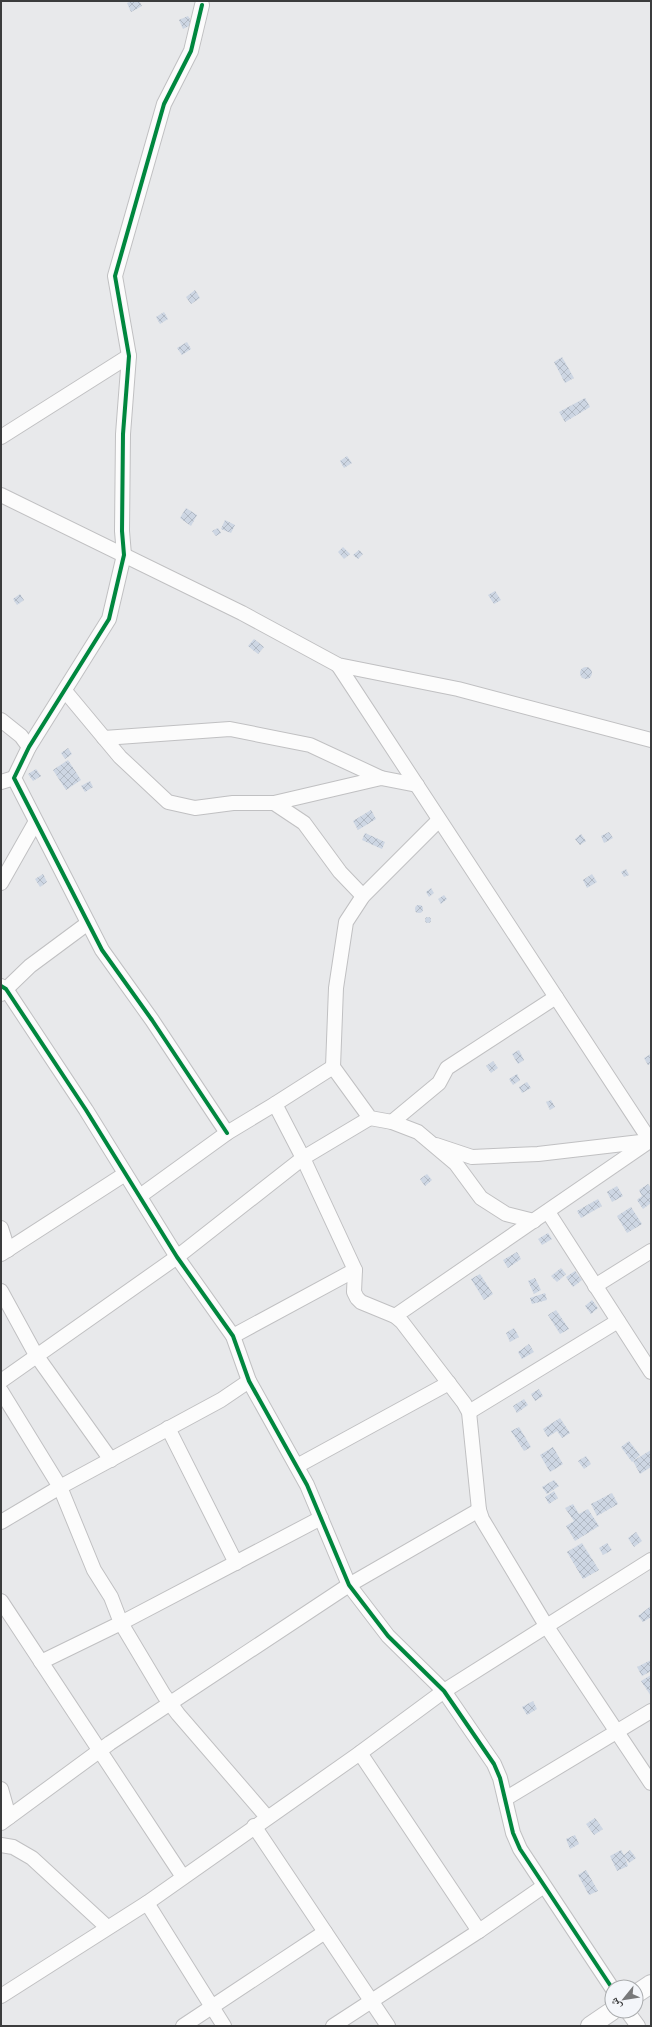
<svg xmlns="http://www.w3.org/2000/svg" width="652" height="2027" font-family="'DM Sans','Noto Naskh Arabic',sans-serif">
  <defs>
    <pattern id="building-cross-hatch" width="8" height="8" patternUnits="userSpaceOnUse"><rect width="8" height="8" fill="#cdd6e3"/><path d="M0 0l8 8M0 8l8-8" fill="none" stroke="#b1b9c4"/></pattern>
  </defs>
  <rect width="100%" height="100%" fill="#e8e9eb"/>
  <g fill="url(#building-cross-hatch)">
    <polygon points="131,1 139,1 142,6 131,12 127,3"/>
    <polygon points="188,16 193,24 183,29 179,20"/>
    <polygon points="195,290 200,298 191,304 186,297"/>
    <polygon points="164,312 168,319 160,324 156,317"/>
    <polygon points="187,342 191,349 182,355 177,348"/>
    <polygon points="562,357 574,378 565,383 554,362"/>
    <polygon points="585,398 590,407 565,422 559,412"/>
    <polygon points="347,456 352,463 344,468 340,461"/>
    <polygon points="186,508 197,515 191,526 180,518"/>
    <polygon points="225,520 235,525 231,533 221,529"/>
    <polygon points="218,528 221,533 216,536 212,531"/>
    <polygon points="343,547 350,554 344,559 338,552"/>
    <polygon points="359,550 363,554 358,559 353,555"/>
    <polygon points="495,591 501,600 494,604 488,595"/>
    <polygon points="20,594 24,600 17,605 13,599"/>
    <polygon points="254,639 264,647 258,654 248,646"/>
    <circle cx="586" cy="673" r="6"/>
    <polygon points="68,748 72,754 65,759 61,753"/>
    <polygon points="68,760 81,780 66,790 53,770"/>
    <polygon points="36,769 41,776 33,781 28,774"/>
    <polygon points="90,781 93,787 85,792 81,786"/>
    <polygon points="371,810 376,819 358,830 353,821"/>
    <polygon points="609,832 613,838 604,843 601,836"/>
    <polygon points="365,833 385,842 382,849 362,840"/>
    <polygon points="581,834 586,841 580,845 575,839"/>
    <polygon points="626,869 629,875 624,877 621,872"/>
    <polygon points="43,874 47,882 40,887 35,879"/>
    <polygon points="592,874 597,882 587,888 583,880"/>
    <polygon points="431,888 434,893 429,897 426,892"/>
    <polygon points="444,895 447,899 441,904 438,899"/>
    <circle cx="419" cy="909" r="4"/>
    <circle cx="428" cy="920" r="3"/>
    <polygon points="519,1050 524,1060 518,1064 512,1054"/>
    <polygon points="651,1054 651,1063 648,1065 644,1058"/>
    <polygon points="493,1061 498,1068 491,1073 486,1066"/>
    <polygon points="517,1074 520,1080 513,1085 509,1079"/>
    <polygon points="527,1082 531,1088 522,1093 519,1087"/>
    <polygon points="551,1100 555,1107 550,1110 546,1102"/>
    <polygon points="427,1174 432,1180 425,1186 420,1179"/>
    <polygon points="648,1184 651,1188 651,1203 643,1209 637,1200 642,1196 639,1190"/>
    <polygon points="617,1186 623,1196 612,1202 607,1192"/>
    <polygon points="598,1199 602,1206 581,1218 577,1211"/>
    <polygon points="631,1207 642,1224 627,1233 617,1216"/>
    <polygon points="548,1233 552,1239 542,1245 538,1239"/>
    <polygon points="517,1252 521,1259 508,1268 503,1260"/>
    <polygon points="561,1268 566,1274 557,1282 551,1276"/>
    <polygon points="575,1271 582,1280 573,1287 566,1277"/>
    <polygon points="480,1274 493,1294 484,1300 471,1279"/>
    <polygon points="535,1278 541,1290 534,1294 528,1281"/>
    <polygon points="545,1293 547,1300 532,1304 530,1298"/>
    <polygon points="592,1300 598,1308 591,1314 585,1306"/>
    <polygon points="556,1310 569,1329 560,1334 548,1315"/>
    <polygon points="514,1328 519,1337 510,1342 506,1333"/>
    <polygon points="529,1344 534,1352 522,1359 518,1352"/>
    <polygon points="539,1389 543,1396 535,1401 531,1394"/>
    <polygon points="524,1399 528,1405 517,1413 513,1406"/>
    <polygon points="560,1418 570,1433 562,1438 557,1431 548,1437 543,1429"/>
    <polygon points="519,1427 531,1447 524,1451 511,1431"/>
    <polygon points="629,1441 640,1455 632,1462 621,1447"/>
    <polygon points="553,1447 563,1464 550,1472 540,1455"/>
    <polygon points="651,1450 651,1467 640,1474 633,1461"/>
    <polygon points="586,1456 591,1464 584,1469 578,1461"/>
    <polygon points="554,1480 559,1486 547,1494 542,1487"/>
    <polygon points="554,1491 558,1498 549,1504 545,1497"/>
    <polygon points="612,1493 618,1504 597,1516 591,1504"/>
    <polygon points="573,1504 579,1514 588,1509 599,1526 575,1541 566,1526 574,1521 565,1508"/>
    <polygon points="636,1532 642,1541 634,1547 628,1538"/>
    <polygon points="582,1543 599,1570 583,1579 567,1552"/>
    <polygon points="607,1543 612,1550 603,1555 599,1548"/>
    <polygon points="651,1606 651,1617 643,1622 638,1616"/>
    <polygon points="651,1660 651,1671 642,1676 637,1667"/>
    <polygon points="651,1675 651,1696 641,1681"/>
    <polygon points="533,1701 537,1709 527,1715 522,1707"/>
    <polygon points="595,1818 603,1829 594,1835 586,1824"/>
    <polygon points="575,1835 579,1844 570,1849 566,1839"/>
    <polygon points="621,1850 624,1855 630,1850 636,1858 629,1863 625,1857 628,1866 617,1871 610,1856"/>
    <polygon points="586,1870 598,1891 589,1895 578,1875"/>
  </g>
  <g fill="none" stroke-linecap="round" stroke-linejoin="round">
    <g stroke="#c0c0c2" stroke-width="16">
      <g id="minor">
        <polyline points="202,5 191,51 164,104 115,276 129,356 123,434 122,531 124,555 109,619 29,747 14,778 102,950 152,1020 227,1133"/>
        <polyline points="1,437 129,356"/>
        <polyline points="1,495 242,613 338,665 458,689 651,740"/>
        <polyline points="338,665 651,1142"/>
        <polyline points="65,691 120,757 168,802 195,808 233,803 274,803 304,823 340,872 363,896"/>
        <polyline points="1,720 21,736 29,747"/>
        <polyline points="104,738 230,729 310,745 381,778"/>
        <polyline points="1,782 14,778"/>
        <polyline points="274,803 381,778 417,785"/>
        <polyline points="439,820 363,896 346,922 336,988 333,1067 370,1118 392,1122 418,1132 456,1164 481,1198 506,1214 534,1221"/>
        <polyline points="1,883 35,823"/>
        <polyline points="1,986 6,989 86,1110 177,1257 233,1336 249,1381 307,1485 349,1585 388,1636 444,1691 494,1764 500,1778 513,1833 520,1849 612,1988"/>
        <polyline points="1,994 30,966 88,923"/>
        <polyline points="275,1104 303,1158 355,1270 354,1292 357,1298 361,1302 395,1316 402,1322 464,1403 469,1412 479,1510 482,1519 547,1627 651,1783"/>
        <polyline points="392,1122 439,1083 447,1068 556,997"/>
        <polyline points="436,1145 472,1157 538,1154 649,1141"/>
        <polyline points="140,1196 227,1133 275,1104 333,1067"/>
        <polyline points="548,1212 651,1372"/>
        <polyline points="1,1228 8,1250"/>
        <polyline points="1,1254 125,1174"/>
        <polyline points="595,1286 651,1251"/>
        <polyline points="1,1291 36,1355 111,1460"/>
        <polyline points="395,1316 651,1140"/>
        <polyline points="233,1336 355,1270"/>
        <polyline points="1,1381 177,1257 303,1158 370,1118"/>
        <polyline points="1,1391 60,1487 94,1570 111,1597 121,1623 164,1695 178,1714 267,1817"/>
        <polyline points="469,1412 618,1321"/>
        <polyline points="168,1428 236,1563"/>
        <polyline points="297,1466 449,1383"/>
        <polyline points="1,1522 60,1487 221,1400 249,1381"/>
        <polyline points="1,1601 183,1877"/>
        <polyline points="41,1662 121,1623 321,1518"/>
        <polyline points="360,1753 479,1931"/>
        <polyline points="1,1789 9,1817"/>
        <polyline points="505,1799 651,1711"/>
        <polyline points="1,1823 110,1743 349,1585 479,1510"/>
        <polyline points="254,1826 388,2026"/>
        <polyline points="1,1845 13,1847 32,1858 107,1927"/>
        <polyline points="147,1903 224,2026"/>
        <polyline points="1,1996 147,1903 360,1753 444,1691 651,1560"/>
        <polyline points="627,2011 638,2026"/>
        <polyline points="183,2026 325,1932"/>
        <polyline points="333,2026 479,1931 544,1886"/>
      </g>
    </g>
    <g stroke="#c0c0c2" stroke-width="20">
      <g id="tertiary">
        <polyline points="636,1994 651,1984"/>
        <polyline points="590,2026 612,2011"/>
      </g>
    </g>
    <use href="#minor" stroke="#fcfcfc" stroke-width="14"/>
    <use href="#tertiary" stroke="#fcfcfc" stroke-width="18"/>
    <g stroke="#f4f6fa" stroke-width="6">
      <g id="cycleway">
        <polyline points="202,5 191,51 164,104 115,276 129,356 123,434 122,531 124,555 109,619 29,747 14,778 102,950 152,1020 227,1133"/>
        <polyline points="1,986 6,989 86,1110 177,1257 233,1336 249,1381 307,1485 349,1585 388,1636 444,1691 494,1764 500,1778 513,1833 520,1849 612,1988"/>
      </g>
    </g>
    <use href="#cycleway" stroke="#00873e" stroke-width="4"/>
  </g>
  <rect width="652" height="2027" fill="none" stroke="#3b3c3d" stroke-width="4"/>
  <g transform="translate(624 1999) rotate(240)"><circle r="19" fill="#f4f6fa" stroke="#aaacae"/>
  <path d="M0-3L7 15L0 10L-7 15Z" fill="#78797a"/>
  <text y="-6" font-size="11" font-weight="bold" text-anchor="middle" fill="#3b3c3d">ش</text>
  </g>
</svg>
